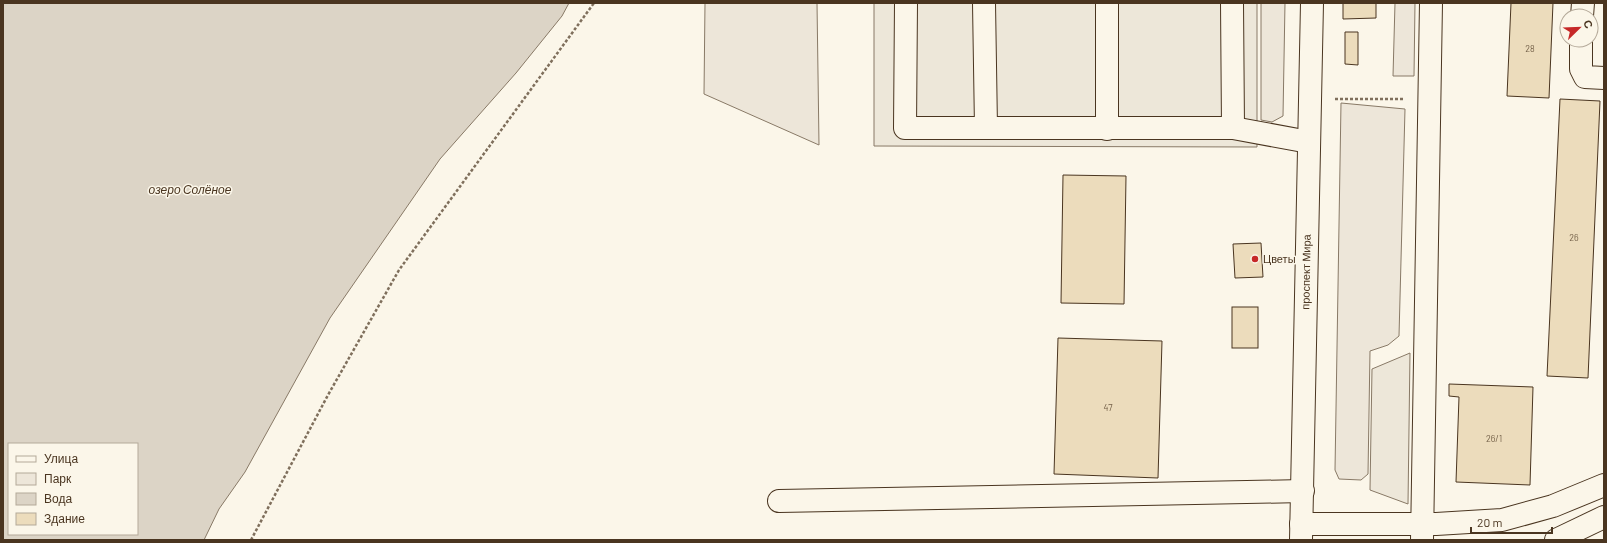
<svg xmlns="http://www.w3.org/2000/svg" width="1607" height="543" font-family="Barlow,sans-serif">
  <rect width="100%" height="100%" fill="#fbf6e9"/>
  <g fill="#ede6d9" stroke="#887966">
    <polygon points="705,3 817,3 819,145 704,94"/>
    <polygon points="1261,3 1285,3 1283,116 1272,122 1261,120"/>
    <polygon points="1395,3 1415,3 1414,76 1393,76"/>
    <polygon points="1341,103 1405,109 1399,336 1388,345 1370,351 1368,474 1361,480 1339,479 1335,470"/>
  </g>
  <g fill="#ede7d9" stroke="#887966">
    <polygon points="874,3 1257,3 1257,147 874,146"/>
    <polygon points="1410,353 1408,504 1370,490 1372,369"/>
  </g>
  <path fill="#dcd4c6" stroke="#887966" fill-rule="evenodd" d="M3 3H569L562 16 516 73 440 159 330 318 245 472 219 509 204 540H3ZM9 444H137V534H9Z"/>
  <g fill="#ecdcbc" stroke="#4a3520">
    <polygon points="1343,3 1376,3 1376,18 1343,19"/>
    <polygon points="1511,3 1553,3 1549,98 1507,96"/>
    <polygon points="1345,32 1358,32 1358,65 1345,64"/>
    <polygon points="1560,99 1600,101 1588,378 1547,376"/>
    <polygon points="1063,175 1126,176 1124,304 1061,303"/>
    <polygon points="1261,243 1263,277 1235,278 1233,244"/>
    <rect x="1232" y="307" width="26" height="41"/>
    <polygon points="1058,338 1162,341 1158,478 1054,474"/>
    <polygon points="1449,384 1533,387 1530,485 1456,482 1459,397 1449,396"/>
  </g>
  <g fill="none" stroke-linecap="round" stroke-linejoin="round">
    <g stroke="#4a3520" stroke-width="24">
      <g id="minor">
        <polyline points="906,3 905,128 1233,128 1309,142"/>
        <polyline points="984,3 986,128"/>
        <polyline points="1107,3 1107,129"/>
        <polyline points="1232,3 1233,128"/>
        <polyline points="1582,16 1583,3"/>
        <polyline points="1581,40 1581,69 1585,77 1604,78"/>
        <polyline points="779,501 1303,491"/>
        <polyline points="1301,524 1436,524 1502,520 1553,506 1604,485"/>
        <polyline points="1422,540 1431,3"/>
        <polyline points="1556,540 1604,517"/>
      </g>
    </g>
    <g stroke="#4a3520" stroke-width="24">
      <polyline id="major" points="1301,540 1312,3"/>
    </g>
    <g stroke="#7f6f5c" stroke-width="2.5" stroke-dasharray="3 2" stroke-linecap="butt">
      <polyline points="1335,99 1404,99"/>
      <polyline points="251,540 328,395 399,270 594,3"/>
    </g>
    <use href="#minor" stroke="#fbf6e9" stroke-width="22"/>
    <use href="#major" stroke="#fbf6e9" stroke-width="22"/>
  </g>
  <circle fill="#c62828" stroke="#fbf6e9" stroke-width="1.5" cx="1255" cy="259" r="4"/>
  <g text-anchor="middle" stroke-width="3" stroke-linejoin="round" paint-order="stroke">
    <g font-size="9" fill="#725f47">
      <text x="1530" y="52">28</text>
      <text x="1574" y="241">26</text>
      <text x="1108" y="411">47</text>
      <text x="1494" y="442">26/1</text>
    </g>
    <g font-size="11" fill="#4a3520" stroke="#fbf6e9" text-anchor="start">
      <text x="1263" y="263">Цветы</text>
    </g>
    <g font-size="11" fill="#4a3520" stroke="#fbf6e9">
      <text transform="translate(1306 272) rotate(-89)" y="4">проспект Мира</text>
    </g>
    <g font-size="12" font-style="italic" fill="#4a3520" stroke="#fbf6e9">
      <text x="190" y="194">озеро Солёное</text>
    </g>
  </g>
  <rect width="1607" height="543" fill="none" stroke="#4a3520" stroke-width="8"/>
  <rect x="8" y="443" width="130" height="92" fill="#fbf6e9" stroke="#b4a999"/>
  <rect x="16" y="456" width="20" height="6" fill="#fbf6e9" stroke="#b4a999"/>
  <text x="44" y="463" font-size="12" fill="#4a3520">Улица</text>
  <rect x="16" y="473" width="20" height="12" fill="#ede6d9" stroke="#b4a999"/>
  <text x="44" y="483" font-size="12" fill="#4a3520">Парк</text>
  <rect x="16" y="493" width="20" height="12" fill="#dcd4c6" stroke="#b4a999"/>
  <text x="44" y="503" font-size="12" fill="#4a3520">Вода</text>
  <rect x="16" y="513" width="20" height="12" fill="#ecdcbc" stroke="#b4a999"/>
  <text x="44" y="523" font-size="12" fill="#4a3520">Здание</text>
  <g transform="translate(1579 28) rotate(67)"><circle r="19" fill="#fbf6e9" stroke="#b4a999"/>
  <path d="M0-3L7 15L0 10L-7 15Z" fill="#c62828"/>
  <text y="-6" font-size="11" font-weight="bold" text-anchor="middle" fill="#4a3520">С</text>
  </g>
  <path d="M1471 527v6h81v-6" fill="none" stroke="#4a3520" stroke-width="2"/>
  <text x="1477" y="527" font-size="12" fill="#4a3520" stroke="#fbf6e9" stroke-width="3" paint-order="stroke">20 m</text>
</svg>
